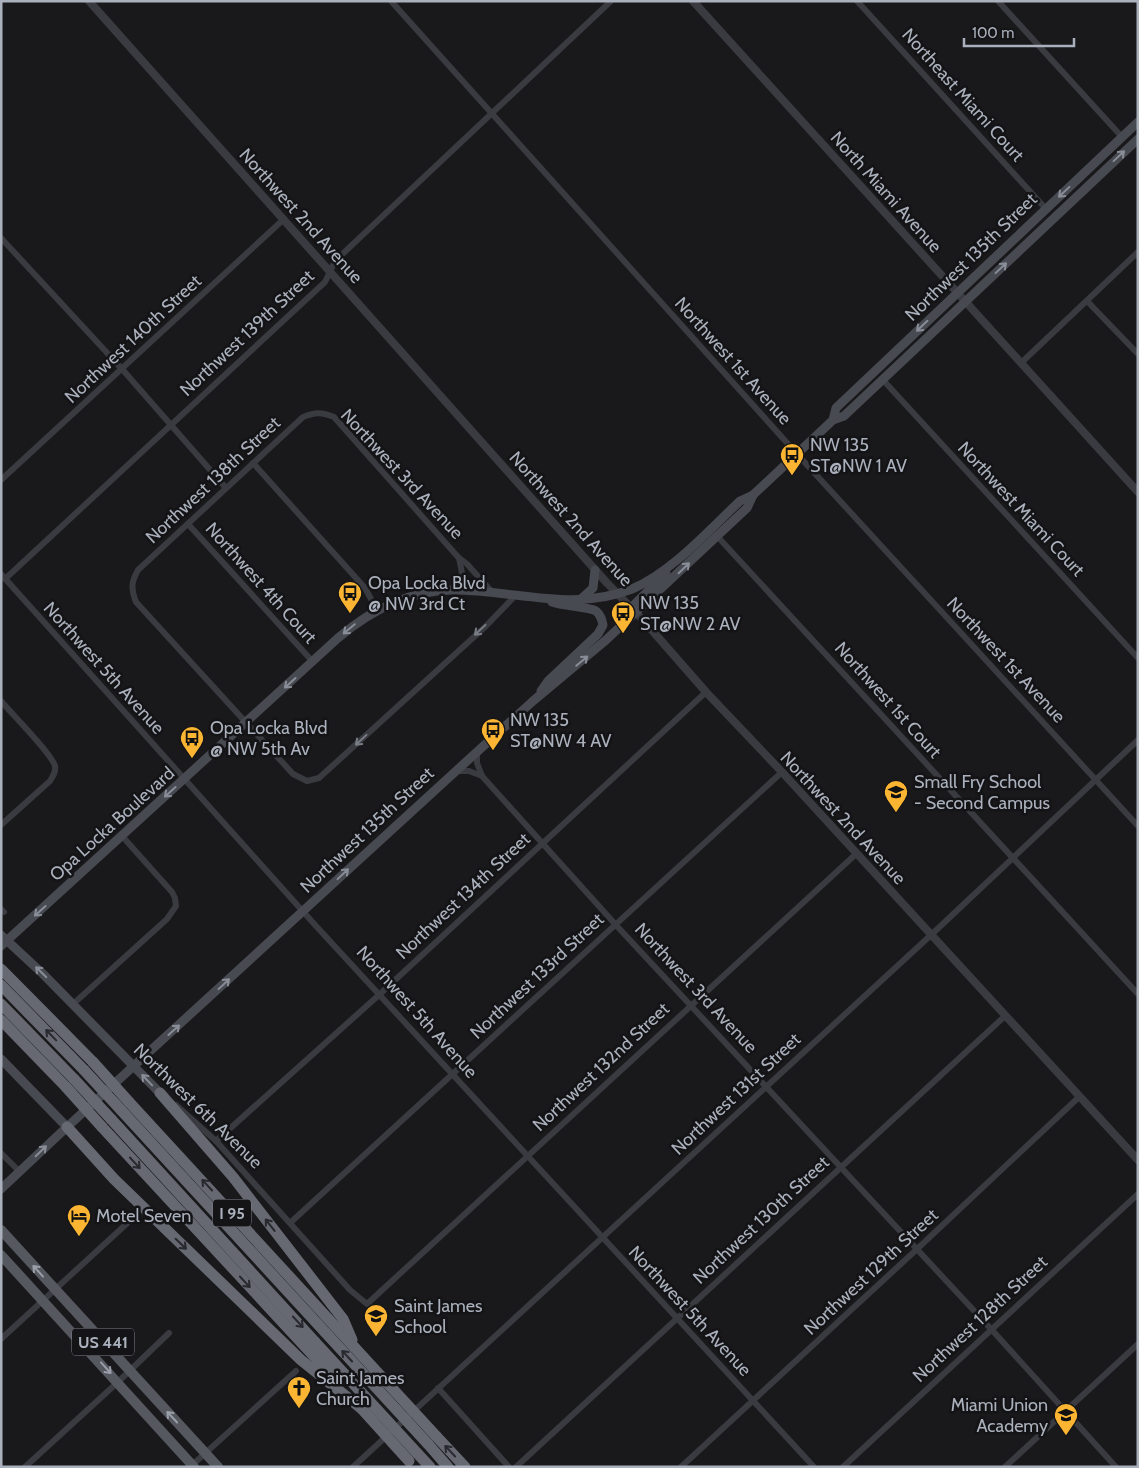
<svg xmlns="http://www.w3.org/2000/svg" width="1139" height="1468" font-family="Cabin,sans-serif">
  <rect width="100%" height="100%" fill="#19191c"/>
  <g fill="none" stroke-linecap="round" stroke-linejoin="round">
    <g stroke="#3a3b41" stroke-width="6">
      <polyline points="391,1 797,454 1138,826"/>
      <polyline points="857,1 1046,209"/>
      <polyline points="998,1 1122,137"/>
      <polyline points="1,238 122,369 226,488"/>
      <polyline points="1087,301 1138,354"/>
      <polyline points="1021,363 1138,252"/>
      <polyline points="883,380 1138,658"/>
      <polyline points="253,463 365,588 377,610"/>
      <polyline points="1,480 284,219"/>
      <polyline points="188,524 313,662"/>
      <polyline points="717,536 1138,994"/>
      <polyline points="1,574 316,926 814,1467"/>
      <polyline points="5,579 325,282 335,261 611,1"/>
      <polyline points="453,590 462,573 459,558"/>
      <path d="M493 593 467 564 458 557 334 417C322 412 315 412 303 417L138 570C131 582 131 589 136 602L293 774 307 781 319 778 486 626 515 596"/>
      <path d="M1 701C11 713 52 754 55 766 56 772 53 776 50 781L1 825"/>
      <polyline points="477,751 477,763 482,776 615,924 991,1329 1116,1467"/>
      <polyline points="456,771 469,771 482,776"/>
      <polyline points="1,909 4,912"/>
      <polyline points="72,1005 167,919 176,906 175,898 172,892 122,836"/>
      <polyline points="176,1105 216,1141 350,1290 367,1304 856,854"/>
      <polyline points="216,1141 380,994 706,692"/>
      <polyline points="1,1153 20,1172"/>
      <polyline points="290,1223 782,772"/>
      <polyline points="1,1339 134,1217"/>
      <polyline points="438,1388 509,1467"/>
      <polyline points="25,1467 118,1382 169,1333"/>
      <polyline points="190,1467 296,1371"/>
      <polyline points="353,1467 931,935 1138,740"/>
      <polyline points="516,1467 1005,1016"/>
      <polyline points="681,1467 916,1250 1079,1097"/>
      <polyline points="843,1467 1138,1194"/>
      <polyline points="1005,1467 1138,1344"/>
    </g>
    <g stroke="#3a3b41" stroke-width="8">
      <polyline points="89,1 607,583 643,620 706,692 782,772 1138,1160"/>
      <polyline points="693,1 1138,492"/>
    </g>
    <g stroke="#484a51" stroke-width="9">
      <polyline points="833,420 836,408 1138,122"/>
      <polyline points="581,599 593,588 595,570"/>
      <polyline points="631,608 666,573"/>
      <path d="M541 691 548 681 598 634 603 625C602 620 601 615 596 611 590 607 563 606 552 602"/>
      <polyline points="1,935 43,974 160,1093"/>
      <path d="M1 946 338 638C371 610 408 591 451 590 513 589 570 613 632 589 672 572 709 530 740 501L753 495 833 420 844 416 1138 139"/>
      <polyline points="1,1059 67,1127"/>
      <polyline points="1,1189 67,1127 456,771 533,701 606,640 747,508 753,495"/>
    </g>
    <g stroke="#565860" stroke-width="10">
      <polyline points="1,1230 218,1467"/>
      <polyline points="1,1255 194,1467"/>
    </g>
    <g stroke="#666972" stroke-width="11">
      <polyline points="1,969 93,1062"/>
      <polyline points="1,985 84,1070"/>
      <polyline points="1,1004 74,1079"/>
      <polyline points="1,1020 66,1087"/>
      <polyline points="160,1093 233,1177 343,1319 352,1340"/>
      <polyline points="129,1102 355,1348"/>
      <polyline points="121,1110 325,1332"/>
      <polyline points="111,1119 315,1342"/>
      <polyline points="67,1127 114,1179 301,1360 362,1409"/>
      <polyline points="102,1127 336,1380"/>
      <polyline points="436,1436 465,1467"/>
      <polyline points="428,1444 448,1467"/>
      <polyline points="417,1453 430,1467"/>
    </g>
    <g stroke="#666972" stroke-width="11">
      <polyline points="93,1062 129,1102"/>
      <polyline points="84,1070 121,1110"/>
      <polyline points="74,1079 111,1119"/>
      <polyline points="66,1087 102,1127"/>
      <polyline points="325,1332 428,1444"/>
      <polyline points="315,1342 417,1453"/>
      <polyline points="355,1348 436,1436"/>
      <polyline points="362,1409 409,1461"/>
    </g>
  </g>
  <defs><path id="oneway-shaft" d="M-6 0H5M1.5-3L5.5 0L1.5 3" fill="none" stroke-width="1.6" stroke-linecap="round" stroke-linejoin="round" transform="scale(1.25)"/></defs>
  <g stroke="#888d97">
    <use href="#oneway-shaft" transform="translate(1119 156) rotate(-43)"/>
    <use href="#oneway-shaft" transform="translate(1064 192) rotate(137)"/>
    <use href="#oneway-shaft" transform="translate(1001 268) rotate(-43)"/>
    <use href="#oneway-shaft" transform="translate(922 326) rotate(136)"/>
    <use href="#oneway-shaft" transform="translate(684 568) rotate(-44)"/>
    <use href="#oneway-shaft" transform="translate(349 629) rotate(140)"/>
    <use href="#oneway-shaft" transform="translate(582 661) rotate(-40)"/>
    <use href="#oneway-shaft" transform="translate(290 683) rotate(138)"/>
    <use href="#oneway-shaft" transform="translate(170 792) rotate(138)"/>
    <use href="#oneway-shaft" transform="translate(343 874) rotate(-43)"/>
    <use href="#oneway-shaft" transform="translate(40 911) rotate(138)"/>
    <use href="#oneway-shaft" transform="translate(41 972) rotate(-135)"/>
    <use href="#oneway-shaft" transform="translate(224 984) rotate(-43)"/>
    <use href="#oneway-shaft" transform="translate(174 1030) rotate(-42)"/>
    <use href="#oneway-shaft" transform="translate(147 1080) rotate(-134)"/>
    <use href="#oneway-shaft" transform="translate(41 1151) rotate(-44)"/>
  </g>
  <g stroke="#787c85">
    <use href="#oneway-shaft" transform="translate(480 630) rotate(137)"/>
    <use href="#oneway-shaft" transform="translate(361 740) rotate(137)"/>
  </g>
  <g stroke="#28292e">
    <use href="#oneway-shaft" transform="translate(51 1035) rotate(-134)"/>
    <use href="#oneway-shaft" transform="translate(135 1163) rotate(47)"/>
    <use href="#oneway-shaft" transform="translate(207 1185) rotate(-133)"/>
    <use href="#oneway-shaft" transform="translate(270 1225) rotate(-128)"/>
    <use href="#oneway-shaft" transform="translate(181 1244) rotate(44)"/>
    <use href="#oneway-shaft" transform="translate(245 1282) rotate(47)"/>
    <use href="#oneway-shaft" transform="translate(298 1322) rotate(47)"/>
    <use href="#oneway-shaft" transform="translate(347 1356) rotate(-133)"/>
    <use href="#oneway-shaft" transform="translate(450 1451) rotate(-133)"/>
  </g>
  <g stroke="#9a9faa">
    <use href="#oneway-shaft" transform="translate(38 1271) rotate(-132)"/>
    <use href="#oneway-shaft" transform="translate(106 1368) rotate(48)"/>
    <use href="#oneway-shaft" transform="translate(172 1417) rotate(-133)"/>
  </g>
  <defs>
    <g id="bus-pin" transform="scale(1.25)"><path d="M0 17L-7.5 6A9.5 9.5 0 1 1 7.5 6Z" fill="#fbb532" stroke="#141417"/><path d="M-5-6H5V4H4V6H2V4H-2V6H-4V4H-5ZM-3.5-4V0h7V-4ZM-3.5 1.2v1.5H-2V1.2ZM2 1.2v1.5H3.5V1.2Z" fill="#111"/></g>
    <g id="school-pin" transform="scale(1.25)"><path d="M0 17L-7.5 6A9.5 9.5 0 1 1 7.5 6Z" fill="#fbb532" stroke="#141417"/><path d="M0-5L7-2L0 1L-7-2ZM-4 1L0 2.5L4 1V4Q0 6-4 4Z" fill="#111"/></g>
    <g id="hotel-pin" transform="scale(1.25)"><path d="M0 17L-7.5 6A9.5 9.5 0 1 1 7.5 6Z" fill="#fbb532" stroke="#141417"/><path d="M-6-4.5h1.5V1H6V5H4.5V3h-9V5H-6ZM-4 0a1.8 1.8 0 1 1 3.6 0ZM.5 0V-2.5h3Q6-2.5 6 0Z" fill="#111"/></g>
    <g id="church-pin" transform="scale(1.25)"><path d="M0 17L-7.5 6A9.5 9.5 0 1 1 7.5 6Z" fill="#fbb532" stroke="#141417"/><path d="M-1.2-6h2.4v3.5h3.3v2.4h-3.3V6h-2.4V-.1h-3.3v-2.4h3.3Z" fill="#111"/></g>
  </defs>
  <g fill-rule="evenodd">
    <use href="#bus-pin" x="792" y="455"/>
    <use href="#bus-pin" x="350" y="593"/>
    <use href="#bus-pin" x="623" y="613"/>
    <use href="#bus-pin" x="493" y="730"/>
    <use href="#bus-pin" x="192" y="738"/>
    <use href="#school-pin" x="896" y="792"/>
    <use href="#hotel-pin" x="79" y="1216"/>
    <use href="#school-pin" x="376" y="1316"/>
    <use href="#church-pin" x="299" y="1388"/>
    <use href="#school-pin" x="1066" y="1415"/>
  </g>
  <g text-anchor="middle" stroke-width="5" stroke-linejoin="round" paint-order="stroke">
    <g fill="#141417" stroke="#7e828a" stroke-width="1">
      <rect x="213" y="1199.5" width="38" height="27" rx="4"/>
      <rect x="72" y="1328.5" width="62" height="27" rx="4"/>
    </g>
    <g font-size="16" font-weight="bold" fill="#abb1bc">
      <text x="232" y="1219">I 95</text>
      <text x="103" y="1348">US 441</text>
    </g>
    <g font-size="18" fill="#abb1bc" stroke="#141417">
      <text transform="translate(963 95) rotate(48)" y="6">Northeast Miami Court</text>
      <text transform="translate(886 192) rotate(48)" y="6">North Miami Avenue</text>
      <text transform="translate(301 216) rotate(48)" y="6">Northwest 2nd Avenue</text>
      <text transform="translate(971 257) rotate(-44)" y="6">Northwest 135th Street</text>
      <text transform="translate(247 333) rotate(-43)" y="6">Northwest 139th Street</text>
      <text transform="translate(133 339) rotate(-43)" y="6">Northwest 140th Street</text>
      <text transform="translate(733 361) rotate(48)" y="6">Northwest 1st Avenue</text>
      <text transform="translate(402 474) rotate(47)" y="6">Northwest 3rd Avenue</text>
      <text transform="translate(213 480) rotate(-43)" y="6">Northwest 138th Street</text>
      <text transform="translate(1021 509) rotate(47)" y="6">Northwest Miami Court</text>
      <text transform="translate(571 519) rotate(48)" y="6">Northwest 2nd Avenue</text>
      <text transform="translate(261 583) rotate(48)" y="6">Northwest 4th Court</text>
      <text transform="translate(1006 660) rotate(47)" y="6">Northwest 1st Avenue</text>
      <text transform="translate(104 668) rotate(48)" y="6">Northwest 5th Avenue</text>
      <text transform="translate(888 700) rotate(48)" y="6">Northwest 1st Court</text>
      <text transform="translate(843 818) rotate(47)" y="6">Northwest 2nd Avenue</text>
      <text transform="translate(112 824) rotate(-42)" y="6">Opa Locka Boulevard</text>
      <text transform="translate(367 830) rotate(-43)" y="6">Northwest 135th Street</text>
      <text transform="translate(463 896) rotate(-43)" y="6">Northwest 134th Street</text>
      <text transform="translate(537 976) rotate(-43)" y="6">Northwest 133rd Street</text>
      <text transform="translate(696 988) rotate(47)" y="6">Northwest 3rd Avenue</text>
      <text transform="translate(417 1012) rotate(48)" y="6">Northwest 5th Avenue</text>
      <text transform="translate(601 1067) rotate(-43)" y="6">Northwest 132nd Street</text>
      <text transform="translate(736 1094) rotate(-43)" y="6">Northwest 131st Street</text>
      <text transform="translate(198 1106) rotate(44)" y="6">Northwest 6th Avenue</text>
      <text transform="translate(761 1220) rotate(-43)" y="6">Northwest 130th Street</text>
      <text transform="translate(871 1272) rotate(-43)" y="6">Northwest 129th Street</text>
      <text transform="translate(690 1311) rotate(47)" y="6">Northwest 5th Avenue</text>
      <text transform="translate(980 1319) rotate(-43)" y="6">Northwest 128th Street</text>
    </g>
    <g font-size="18" fill="#abb1bc" stroke="#141417" text-anchor="start">
      <text x="810" y="451">NW 135<tspan x="810" dy="21">ST@NW 1 AV</tspan></text>
      <text x="368" y="589">Opa Locka Blvd<tspan x="368" dy="21">@ NW 3rd Ct</tspan></text>
      <text x="640" y="609">NW 135<tspan x="640" dy="21">ST@NW 2 AV</tspan></text>
      <text x="510" y="726">NW 135<tspan x="510" dy="21">ST@NW 4 AV</tspan></text>
      <text x="210" y="734">Opa Locka Blvd<tspan x="210" dy="21">@ NW 5th Av</tspan></text>
      <text x="914" y="788">Small Fry School<tspan x="914" dy="21">- Second Campus</tspan></text>
      <text x="96" y="1222">Motel Seven</text>
      <text x="394" y="1312">Saint James<tspan x="394" dy="21">School</tspan></text>
      <text x="316" y="1384">Saint James<tspan x="316" dy="21">Church</tspan></text>
      <text x="1048" y="1411" text-anchor="end">Miami Union<tspan x="1048" dy="21">Academy</tspan></text>
    </g>
  </g>
  <rect width="1139" height="1468" fill="none" stroke="#abb1bc" stroke-width="5"/>
  <path d="M964 38v8h110v-8" fill="none" stroke="#abb1bc" stroke-width="2.5"/>
  <text x="972" y="38" font-size="15" fill="#abb1bc" stroke="#141417" stroke-width="4" paint-order="stroke">100 m</text>
</svg>
